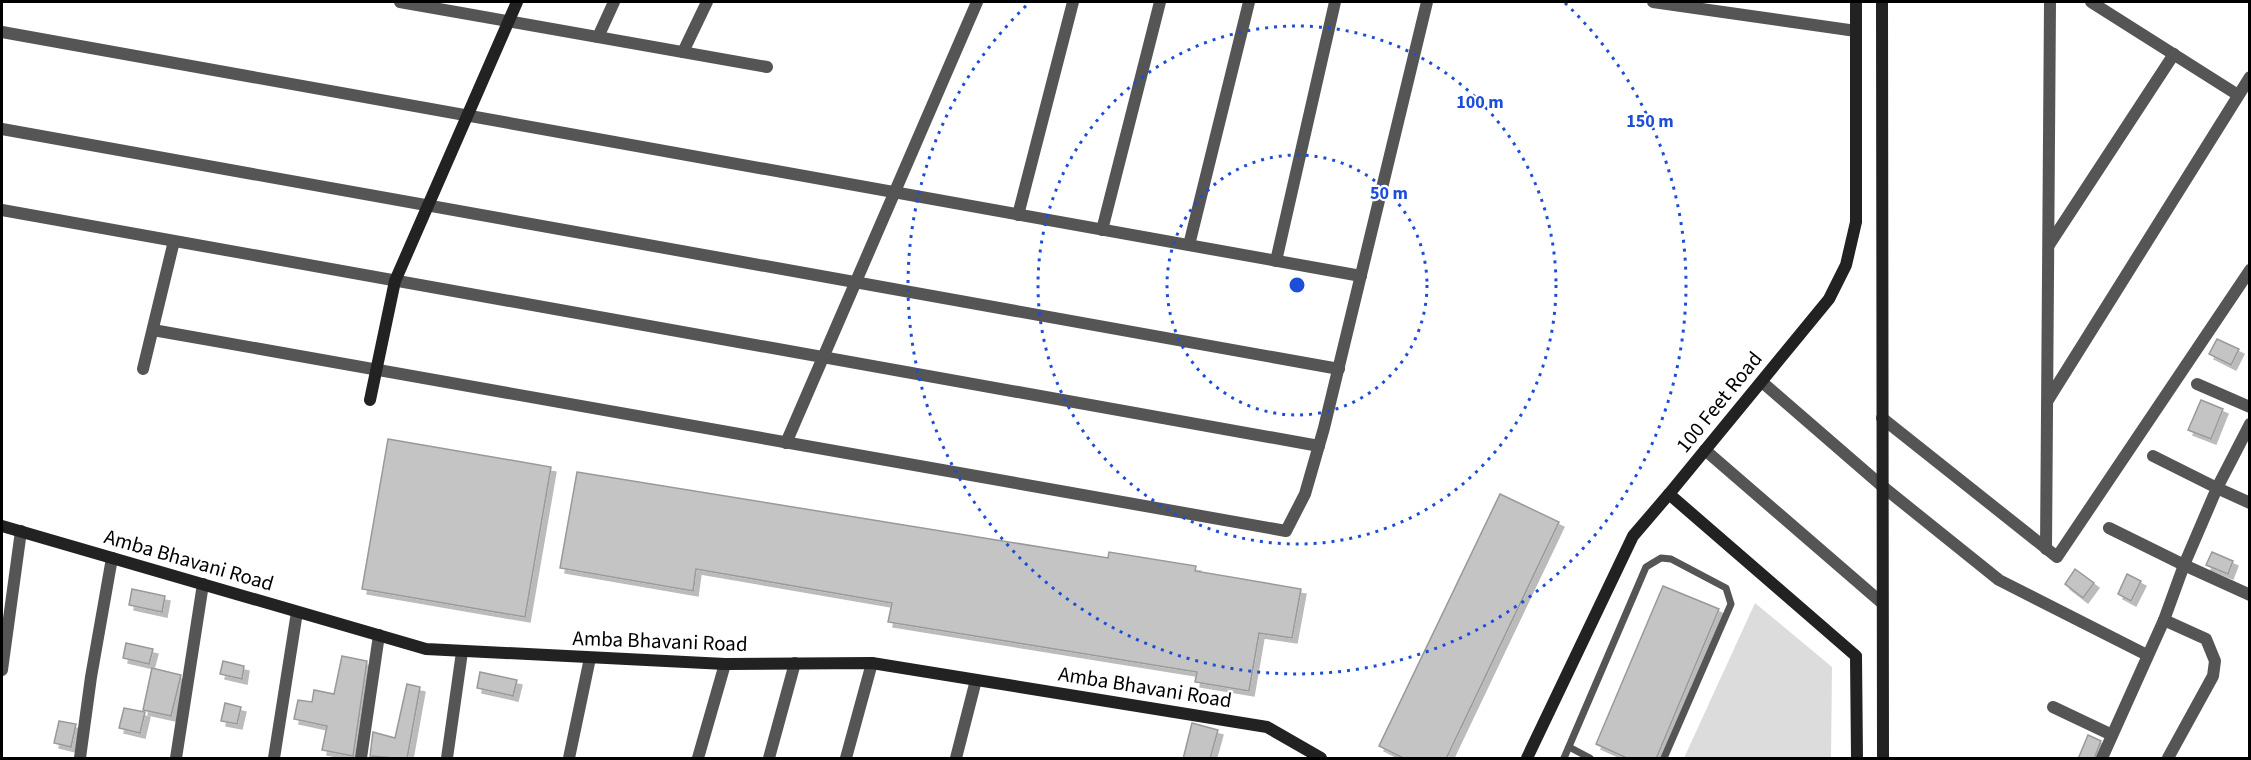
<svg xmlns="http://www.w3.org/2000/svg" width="2251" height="760" font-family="'Source Sans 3',sans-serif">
  <defs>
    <filter id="shadow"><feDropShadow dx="5" dy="5" stdDeviation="0" flood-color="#0004"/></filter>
  </defs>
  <rect width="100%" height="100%" fill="#fff"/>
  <polygon fill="#dcdcdc" points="1755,603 1832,667 1831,758 1684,758"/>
  <g fill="#c4c4c4" stroke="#999" stroke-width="1.5" filter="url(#shadow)">
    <polygon points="2217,339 2239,349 2231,365 2209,354"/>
    <polygon points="2201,400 2223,409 2211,439 2188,430"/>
    <polygon points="388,439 551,467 525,617 362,589"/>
    <polygon points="577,472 1108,558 1109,552 1196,566 1195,571 1301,589 1292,638 1259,633 1249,691 1195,682 1197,672 888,622 892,603 696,569 693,591 560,568"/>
    <polygon points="1500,494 1559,522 1446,759 1405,759 1379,746"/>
    <polygon points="2212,552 2233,561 2228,574 2206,565"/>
    <polygon points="2075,569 2094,583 2083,598 2065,584"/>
    <polygon points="2127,574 2141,581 2131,601 2118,594"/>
    <polygon points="1663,586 1719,609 1656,759 1629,759 1596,744"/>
    <polygon points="132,589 165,596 162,612 129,605"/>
    <polygon points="126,643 153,649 149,664 123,658"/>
    <polygon points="342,656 367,661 353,756 322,750 327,726 294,719 298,700 312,702 314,690 334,694"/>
    <polygon points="223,661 244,666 242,679 220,674"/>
    <polygon points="152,668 181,675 171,716 143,710"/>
    <polygon points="480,672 517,680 513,696 477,688"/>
    <polygon points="407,684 420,687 407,759 370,756 373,732 395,738"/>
    <polygon points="225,703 241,707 237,724 221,721"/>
    <polygon points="124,708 145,712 140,733 119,728"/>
    <polygon points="59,721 76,724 71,747 54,743"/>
    <polygon points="1192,723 1218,730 1210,759 1183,759"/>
    <polygon points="2088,735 2101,741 2094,759 2078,759"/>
  </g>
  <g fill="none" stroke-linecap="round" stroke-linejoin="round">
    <g stroke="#555" stroke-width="7">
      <polyline points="1569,747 1590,758"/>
      <polyline points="1564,758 1646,567 1661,558 1671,559 1726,588 1731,604 1664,758"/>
    </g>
    <g stroke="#555" stroke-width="12">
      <polyline points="400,2 767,67"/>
      <polyline points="1653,2 1856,31"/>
      <polyline points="2091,2 2238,95"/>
      <polyline points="2,32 1361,276"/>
      <polyline points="598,37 614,2"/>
      <polyline points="683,52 707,2"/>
      <polyline points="2,129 1339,369"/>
      <polyline points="2,210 1319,446"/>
      <polyline points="1018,215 1073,2"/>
      <polyline points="1102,230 1160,2"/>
      <polyline points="1189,245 1249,2"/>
      <polyline points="2049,245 2174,54"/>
      <polyline points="1276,261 1335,2"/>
      <polyline points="153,330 1286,531 1305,494 1324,428 1427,2"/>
      <polyline points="143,369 174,241"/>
      <polyline points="1762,382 1882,486 1999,580 2147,655"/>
      <polyline points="2197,384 2250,407"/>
      <polyline points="2048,400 2250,77"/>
      <polyline points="1882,418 2057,557 2250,270"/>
      <polyline points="2250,424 2217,488 2250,503"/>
      <polyline points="786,443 977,2"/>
      <polyline points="1705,450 1882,603"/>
      <polyline points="2109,528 2184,565 2217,488 2153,456"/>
      <polyline points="2046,549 2050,2"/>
      <polyline points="2164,620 2206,639 2215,661 2213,676 2168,758"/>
      <polyline points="2,670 21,531"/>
      <polyline points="2053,707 2112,735"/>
      <polyline points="80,758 91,677 112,558"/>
      <polyline points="176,758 203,584"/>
      <polyline points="274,758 297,612"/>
      <polyline points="361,758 379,635"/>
      <polyline points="447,758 462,652"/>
      <polyline points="569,758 590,658"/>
      <polyline points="698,758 725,664"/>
      <polyline points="769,758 795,663"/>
      <polyline points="846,758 872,663"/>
      <polyline points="956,758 976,680"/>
      <polyline points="2102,758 2164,620 2184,565 2250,595"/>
    </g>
    <g stroke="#222" stroke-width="12">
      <polyline points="1856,2 1856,222 1846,265 1829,299 1669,494 1856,656 1857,758"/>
      <polyline points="1882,2 1883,758"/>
      <polyline points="370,400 395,281 517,2"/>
      <polyline points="2,526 426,649 725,664 872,663 1267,727 1321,758"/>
      <polyline points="1527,758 1633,536 1669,494"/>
    </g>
  </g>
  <g fill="none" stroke="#1d4ed8" stroke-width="3" stroke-dasharray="3 6">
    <circle cx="1297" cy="285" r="130"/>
    <circle cx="1297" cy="285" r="259"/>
    <path d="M1565 3A389 389 0 1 1 1029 3"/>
  </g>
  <g text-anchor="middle" stroke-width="4.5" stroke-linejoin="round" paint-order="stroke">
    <g font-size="21" fill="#000" stroke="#fff">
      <text transform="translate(1719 402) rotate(-51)" y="7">100 Feet Road</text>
      <text transform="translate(189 560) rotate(16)" y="7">Amba Bhavani Road</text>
      <text transform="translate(660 641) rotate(2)" y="7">Amba Bhavani Road</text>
      <text transform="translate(1145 687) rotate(9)" y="7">Amba Bhavani Road</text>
    </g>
  </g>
  <circle cx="1297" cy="285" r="9" fill="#1d4ed8" stroke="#fff" stroke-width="3"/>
  <g font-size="18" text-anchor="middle" font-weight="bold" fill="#1d4ed8" stroke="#fff" stroke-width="4.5" stroke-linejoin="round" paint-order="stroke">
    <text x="1480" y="108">100 m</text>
    <text x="1650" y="127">150 m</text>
    <text x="1389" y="199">50 m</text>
  </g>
  <rect width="2251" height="760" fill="none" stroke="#000000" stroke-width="6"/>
</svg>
